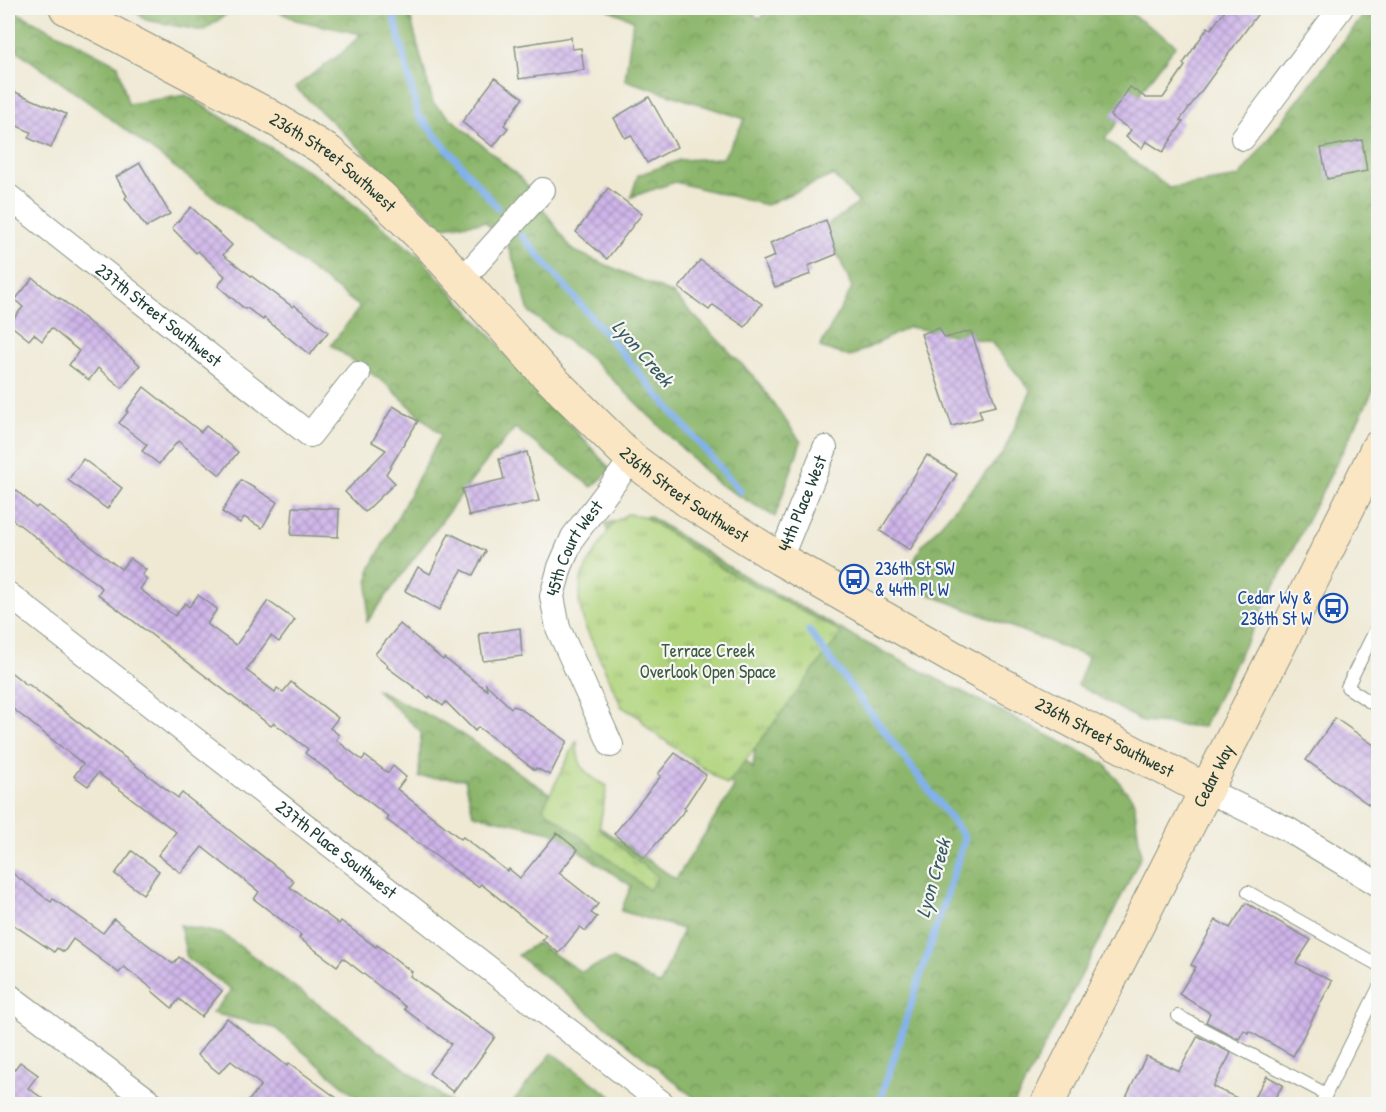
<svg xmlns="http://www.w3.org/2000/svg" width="1386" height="1112" font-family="'Patrick Hand',sans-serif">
  <defs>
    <pattern id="forest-crowns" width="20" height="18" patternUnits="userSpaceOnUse" patternTransform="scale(1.5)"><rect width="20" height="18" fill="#8cb66c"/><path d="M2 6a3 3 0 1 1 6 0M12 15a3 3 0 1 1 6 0" fill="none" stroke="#72955a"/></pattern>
    <pattern id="park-tufts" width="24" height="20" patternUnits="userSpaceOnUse" patternTransform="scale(1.5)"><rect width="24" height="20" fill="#b0d47c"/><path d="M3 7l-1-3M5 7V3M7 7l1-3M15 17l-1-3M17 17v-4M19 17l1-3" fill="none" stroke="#8fad66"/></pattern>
    <pattern id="building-cross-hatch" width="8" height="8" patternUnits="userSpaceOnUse" patternTransform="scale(1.5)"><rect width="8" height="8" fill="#cfb5ea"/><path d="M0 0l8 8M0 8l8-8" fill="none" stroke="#a794be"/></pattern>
  </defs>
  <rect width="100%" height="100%" fill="#f6f6f2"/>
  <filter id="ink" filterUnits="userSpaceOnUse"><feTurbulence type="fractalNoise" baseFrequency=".0167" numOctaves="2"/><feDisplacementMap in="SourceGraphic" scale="12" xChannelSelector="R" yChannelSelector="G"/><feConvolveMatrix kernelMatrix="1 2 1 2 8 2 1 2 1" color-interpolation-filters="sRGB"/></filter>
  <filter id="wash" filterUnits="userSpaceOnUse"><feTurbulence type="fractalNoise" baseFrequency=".008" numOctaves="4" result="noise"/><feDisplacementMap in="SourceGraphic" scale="24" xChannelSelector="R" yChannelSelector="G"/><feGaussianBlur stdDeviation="1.35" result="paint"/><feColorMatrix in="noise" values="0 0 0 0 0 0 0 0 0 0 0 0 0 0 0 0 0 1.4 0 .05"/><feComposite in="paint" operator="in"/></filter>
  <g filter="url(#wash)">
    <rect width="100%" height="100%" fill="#efe9d4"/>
    <g fill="url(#forest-crowns)" stroke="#567a50" stroke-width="1.5">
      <polygon points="8,8 118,65 128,104 186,95 324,181 420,257 611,470 592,487 515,428 481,468 367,622 369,571 441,435 385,383 331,345 360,307 99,110 8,44"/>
      <polygon points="131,8 235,8 203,31 146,20"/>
      <polygon points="272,8 408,8 433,103 523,180 572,250 673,294 756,379 801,442 775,517 717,483 594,361 529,312 518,273 507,244 485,222 443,227 295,87 343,52 361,34 296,20"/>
      <polygon points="605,8 746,8 760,19 767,8 1123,8 1176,45 1105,139 1169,188 1239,177 1369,8 1378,8 1378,381 1203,727 1143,722 1078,685 1088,657 903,584 921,547 1003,453 1031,391 991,342 909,327 850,357 820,347 852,288 826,226 859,203 833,175 766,205 675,182 631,197 638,175 680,160 723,158 745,119 625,80 633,20"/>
      <polygon points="649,516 732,569 862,641 1105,764 1134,801 1141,856 1104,932 1014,1104 702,1104 518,955 537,943 581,972 612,959 660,985 683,929 621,911 631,886 551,832 473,814 465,779 419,777 421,732 376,689 451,727 676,879 734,788 713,756 716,729 753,768 760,699 620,578 605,523"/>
      <polygon points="180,925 223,934 453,1104 365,1104 275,1028 212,1013 232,990 187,958"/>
      <polygon points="552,1053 622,1104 511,1104"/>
    </g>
    <g fill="url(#park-tufts)" stroke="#688858" stroke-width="1.5">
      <polygon points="627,514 643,516 726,571 832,627 841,634 727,785 650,730 639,717 622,707 584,624 579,601 581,579 588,564 613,523"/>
      <path d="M577 740C576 766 586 776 607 786L599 829 658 877 649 890 543 808Z"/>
    </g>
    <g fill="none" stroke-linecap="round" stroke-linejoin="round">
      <g stroke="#82b1ed" stroke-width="7">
        <polyline points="392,8 418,115 497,207"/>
        <polyline points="522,236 740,491"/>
        <polyline points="809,631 965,838 879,1104"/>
      </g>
    </g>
    <g id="blocks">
      <g fill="url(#building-cross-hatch)">
        <polygon points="1227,8 1262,8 1180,120 1183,122 1163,152 1146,141 1142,148 1126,137 1131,130 1110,116 1130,87 1146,98 1163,98 1185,66 1183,64 1208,27 1211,29"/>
        <polygon points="571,37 572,49 581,48 584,70 519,79 515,46"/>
        <polygon points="495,78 523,98 504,125 508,128 493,147 462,122"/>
        <polygon points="8,89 66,114 51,148 28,138 31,132 8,122"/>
        <polygon points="649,97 677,147 647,163 631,135 625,138 614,118"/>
        <polygon points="1362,140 1367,171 1327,179 1321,148"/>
        <polygon points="140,163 170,214 146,227 125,198 127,196 116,177"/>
        <polygon points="608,188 642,214 607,259 576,232"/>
        <polygon points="191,207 232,245 223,255 293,307 294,305 328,332 310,355 264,318 263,320 247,308 245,309 218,286 225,276 198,251 196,253 172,228"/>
        <polygon points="826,220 837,254 808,266 811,274 775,287 763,261 775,256 770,243"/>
        <polygon points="700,260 762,304 745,327 713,305 709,310 679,288"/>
        <polygon points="33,278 59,299 60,298 140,365 122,388 98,368 89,380 69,365 79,351 51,328 42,341 34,334 29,340 9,324 23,307 15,300"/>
        <polygon points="939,328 945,338 971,331 996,406 979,410 982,418 952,426 921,334"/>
        <polygon points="144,387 201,432 206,426 238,452 220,475 178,441 159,464 142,451 147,445 119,423 128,412 126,411"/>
        <polygon points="393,406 418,421 386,474 395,483 365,512 345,492 386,450 372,442"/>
        <polygon points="527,452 539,501 469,516 462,489 504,479 499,459"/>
        <polygon points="927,455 957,474 910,550 880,531"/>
        <polygon points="83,459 122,488 107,509 68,480"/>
        <polygon points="241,480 277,502 262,528 244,517 240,523 222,512"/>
        <polygon points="8,483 36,508 38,506 121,569 130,558 146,570 142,575 147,579 140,589 175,616 185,603 189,607 198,595 217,609 207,624 236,645 268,601 295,620 279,642 271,636 246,670 275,692 277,688 283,692 291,682 338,718 330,728 339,735 336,740 362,760 365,756 388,773 393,766 406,777 397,789 461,839 463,837 507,871 509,869 520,878 557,833 578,850 559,873 598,904 591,913 597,917 586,931 580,927 559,953 542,940 546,936 481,884 478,887 387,820 389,817 305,753 308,749 274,723 271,726 98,594 102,588 8,516"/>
        <polygon points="293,507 339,509 338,537 291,535"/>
        <polygon points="449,533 486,551 473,575 462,570 439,610 405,591 418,567 430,574"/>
        <polygon points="400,624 443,660 444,658 487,690 486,684 511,708 513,706 519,708 567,741 550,775 536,768 535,770 478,727 475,731 446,702 443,706 430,696 429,698 387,667 388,665 375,654"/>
        <polygon points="520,628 522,656 483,661 479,634"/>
        <polygon points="8,670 27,685 28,684 178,798 182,793 294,881 290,887 339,924 341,921 376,947 377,945 412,972 410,976 495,1037 466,1078 464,1077 453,1092 429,1073 451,1044 404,1009 406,1007 343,958 337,966 299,938 301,935 254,899 259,892 202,847 181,873 158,855 176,832 98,773 88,786 74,776 83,764 8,705"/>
        <polygon points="1335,718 1378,748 1378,811 1306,760"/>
        <polygon points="675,753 706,775 684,808 686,809 644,858 614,834 661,776 658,774"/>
        <polygon points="132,851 159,871 143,894 115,874"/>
        <polygon points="8,870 51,902 53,899 103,933 114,919 173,964 179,957 222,991 201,1017 179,999 172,1008 152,991 153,989 124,967 119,973 73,939 64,952 57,948 54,952 8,921"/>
        <polygon points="1246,903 1311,940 1296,963 1332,981 1293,1056 1249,1031 1248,1033 1244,1030 1239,1039 1206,1022 1210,1013 1179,994 1196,967 1191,965 1216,920 1230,928"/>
        <polygon points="227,1018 287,1066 289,1063 345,1104 246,1104 261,1085 231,1061 219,1073 197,1055"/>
        <polygon points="1198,1036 1231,1053 1213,1087 1250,1104 1267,1076 1283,1085 1271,1104 1123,1104 1146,1056 1179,1071"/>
        <polygon points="20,1062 38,1075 28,1088 51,1104 8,1104 8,1078"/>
      </g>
    </g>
  </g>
  <g filter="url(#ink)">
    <use href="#blocks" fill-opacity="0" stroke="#879384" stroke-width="1.5"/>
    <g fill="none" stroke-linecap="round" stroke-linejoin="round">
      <g stroke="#879384" stroke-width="14">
        <g id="service">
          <polyline points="1378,625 1347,687 1378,707"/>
          <polyline points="1248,892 1378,965"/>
          <polyline points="1178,1016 1326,1094"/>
          <polyline points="1321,1104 1378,989"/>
        </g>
      </g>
      <g stroke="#879384" stroke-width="26">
        <g id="minor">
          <polyline points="1243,138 1341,8"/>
          <path id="s1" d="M8 196 310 435 358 374"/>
          <polyline points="461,281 543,190"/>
          <path id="s2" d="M780 559 825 448"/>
          <path id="s3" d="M8 594 663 1104"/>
          <path id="s4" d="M611 745 558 628 552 596 560 567 573 537 632 459"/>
          <polyline points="1206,790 1287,829 1378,884"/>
          <polyline points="8,995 153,1104"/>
        </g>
      </g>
      <g stroke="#879384" stroke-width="35">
        <g id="secondary">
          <path id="s5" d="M66 8 268 115 329 152 381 197 428 243 542 370 632 459 688 501 780 559 984 675 1206 790"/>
          <path id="s6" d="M1047 1104C1157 885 1270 668 1378 447"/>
        </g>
      </g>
      <use href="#service" stroke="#fff" stroke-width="12"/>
      <use href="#minor" stroke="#fff" stroke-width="24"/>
      <use href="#secondary" stroke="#fbe6c4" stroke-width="33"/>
    </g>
  </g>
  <defs>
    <g id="bus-ring" transform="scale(1.5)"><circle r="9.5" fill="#f6f6f2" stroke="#1a4fb4" stroke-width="1.5"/><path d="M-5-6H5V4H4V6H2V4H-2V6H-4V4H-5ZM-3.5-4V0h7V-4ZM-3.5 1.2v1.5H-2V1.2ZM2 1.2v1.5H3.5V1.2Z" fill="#1a4fb4"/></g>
  </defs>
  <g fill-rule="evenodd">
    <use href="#bus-ring" x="854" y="579"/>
    <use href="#bus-ring" x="1333" y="608"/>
  </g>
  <g text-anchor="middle" stroke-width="4.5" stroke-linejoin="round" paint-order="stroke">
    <g font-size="18" fill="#1f3d34" stroke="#f6f6f2">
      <text dy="6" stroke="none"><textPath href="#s5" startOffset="309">236th Street Southwest</textPath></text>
      <text dy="6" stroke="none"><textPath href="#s1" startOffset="192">237th Street Southwest</textPath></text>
      <text dy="6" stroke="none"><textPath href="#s5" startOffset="795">236th Street Southwest</textPath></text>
      <text dy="6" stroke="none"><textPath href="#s2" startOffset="60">44th Place West</textPath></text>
      <text dy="6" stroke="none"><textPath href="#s4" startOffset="214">45th Court West</textPath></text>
      <text dy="6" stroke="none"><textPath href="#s5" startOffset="1281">236th Street Southwest</textPath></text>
      <text dy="6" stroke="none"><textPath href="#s6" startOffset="368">Cedar Way</textPath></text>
      <text dy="6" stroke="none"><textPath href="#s3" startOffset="416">237th Place Southwest</textPath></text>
    </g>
    <g font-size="18" fill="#164399" stroke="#f6f6f2" text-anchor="start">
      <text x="875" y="575">236th St SW<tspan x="875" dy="21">&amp; 44th Pl W</tspan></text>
      <text x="1312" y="604" text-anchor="end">Cedar Wy &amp;<tspan x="1312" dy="21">236th St W</tspan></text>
    </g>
    <g font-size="18" fill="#3c5b42" stroke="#f6f6f2">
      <text x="708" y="657">Terrace Creek<tspan x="708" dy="21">Overlook Open Space</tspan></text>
    </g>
    <g font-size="20" font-style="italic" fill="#385a62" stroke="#f6f6f2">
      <text transform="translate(643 353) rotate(49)" y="7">Lyon Creek</text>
      <text transform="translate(933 878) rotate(-74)" y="7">Lyon Creek</text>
    </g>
  </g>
  <rect width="1386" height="1112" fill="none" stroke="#f6f6f2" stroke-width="30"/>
</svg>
